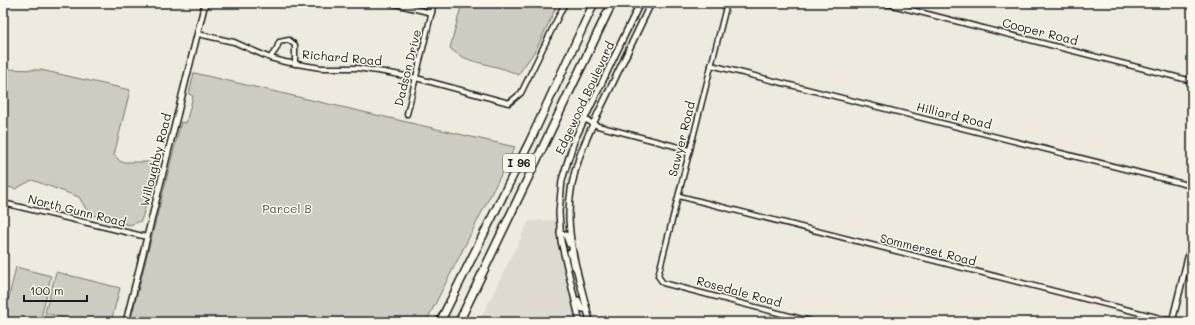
<svg xmlns="http://www.w3.org/2000/svg" width="1195" height="325" font-family="Mali,sans-serif">
  <rect width="100%" height="100%" fill="#eeeadf"/>
  <filter id="ink" filterUnits="userSpaceOnUse"><feTurbulence type="fractalNoise" baseFrequency=".025" numOctaves="2"/><feDisplacementMap in="SourceGraphic" scale="8" xChannelSelector="R" yChannelSelector="G"/><feConvolveMatrix kernelMatrix="1 2 1 2 8 2 1 2 1" color-interpolation-filters="sRGB"/></filter>
  <g filter="url(#ink)">
    <polygon fill="#dedad1" points="556,220 559,246 577,322 479,322 529,221"/>
    <g fill="#ceccc2" stroke="#75746f">
      <path d="M462 3H558L537 48 518 75C497 63 466 65 450 48Z"/>
      <polygon points="3,69 41,70 130,90 114,155 121,162 148,162 157,170 141,221 130,225 89,214 79,197 32,180 15,189 3,185"/>
      <polygon points="194,73 515,147 426,322 130,322 181,122 186,123 193,96 189,94"/>
      <polygon points="16,267 51,276 40,322 3,322"/>
      <polygon points="56,272 120,288 111,322 79,322 45,313"/>
    </g>
    <g fill="none" stroke-linecap="round" stroke-linejoin="round">
      <g stroke="#1c1c1c" stroke-width="7">
        <g id="minor">
          <polyline points="391,3 432,13"/>
          <polyline points="727,3 658,276 663,283 813,322"/>
          <polyline points="884,3 1192,81"/>
          <polyline points="198,34 234,42 270,58 285,62 321,68 357,68 384,72 416,78 509,103 521,93 565,3"/>
          <polyline points="270,58 277,48 279,42 289,40 295,45 295,64"/>
          <polyline points="711,65 1192,186"/>
          <polyline points="407,114 434,3"/>
          <polyline points="584,119 598,126 690,150"/>
          <polyline points="679,196 1172,321"/>
          <polyline points="3,203 147,237"/>
          <polyline points="1185,272 1192,274"/>
        </g>
      </g>
      <g stroke="#1c1c1c" stroke-width="8">
        <g id="tertiary">
          <polyline points="560,233 566,235 569,244"/>
          <polyline points="570,252 573,264 577,270"/>
          <polyline points="578,300 582,309 587,309"/>
          <polyline points="126,322 205,3"/>
          <polyline points="580,322 561,241 559,212 562,180 574,141 640,3"/>
          <path d="M590 322C582 288 570 253 569 218 568 171 589 132 609 91 623 62 637 32 651 3"/>
          <polyline points="1172,322 1192,241"/>
        </g>
      </g>
      <g stroke="#1c1c1c" stroke-width="10">
        <g id="motorway">
          <polyline points="440,322 530,141 594,3"/>
          <polyline points="459,322 612,3"/>
        </g>
      </g>
      <use href="#minor" stroke="#fbf7ec" stroke-width="4"/>
      <use href="#tertiary" stroke="#fbf7ec" stroke-width="5"/>
      <use href="#motorway" stroke="#fbf7ec" stroke-width="7"/>
    </g>
  </g>
  <g text-anchor="middle" stroke-width="3" stroke-linejoin="round" paint-order="stroke">
    <rect fill="#fbf7ec" stroke="#5f5e5a" stroke-width="1" x="503" y="154" width="32" height="18" rx="3"/>
    <g font-size="11" font-weight="bold" fill="#1c1c1c">
      <text x="519" y="167">I 96</text>
    </g>
    <g font-size="12" fill="#1c1c1c" stroke="#fbf7ec">
      <text transform="translate(1040 32) rotate(14)" y="4">Cooper Road</text>
      <text transform="translate(342 58) rotate(5)" y="4">Richard Road</text>
      <text transform="translate(408 68) rotate(-76)" y="4">Dadson Drive</text>
      <text transform="translate(585 98) rotate(-65)" y="4">Edgewood Boulevard</text>
      <text transform="translate(954 116) rotate(14)" y="4">Hilliard Road</text>
      <text transform="translate(682 139) rotate(-76)" y="4">Sawyer Road</text>
      <text transform="translate(156 160) rotate(-76)" y="4">Willoughby Road</text>
      <text transform="translate(77 211) rotate(14)" y="4">North Gunn Road</text>
      <text transform="translate(928 250) rotate(14)" y="4">Sommerset Road</text>
      <text transform="translate(739 292) rotate(15)" y="4">Rosedale Road</text>
    </g>
    <g font-size="12" fill="#51514e" stroke="#fbf7ec">
      <text x="287" y="213">Parcel B</text>
    </g>
  </g>
  <rect width="1195" height="325" fill="none" stroke="#fbf7ec" stroke-width="16"/>
  <rect x="8" y="8" width="1179" height="309" fill="none" stroke="#1c1c1c" stroke-width="1.5" filter="url(#ink)"/>
  <path d="M24 295v6h63v-6" fill="none" stroke="#1c1c1c" stroke-width="2"/>
  <text x="30" y="295" font-size="12" fill="#1c1c1c" stroke="#fbf7ec" stroke-width="3" paint-order="stroke">100 m</text>
</svg>
